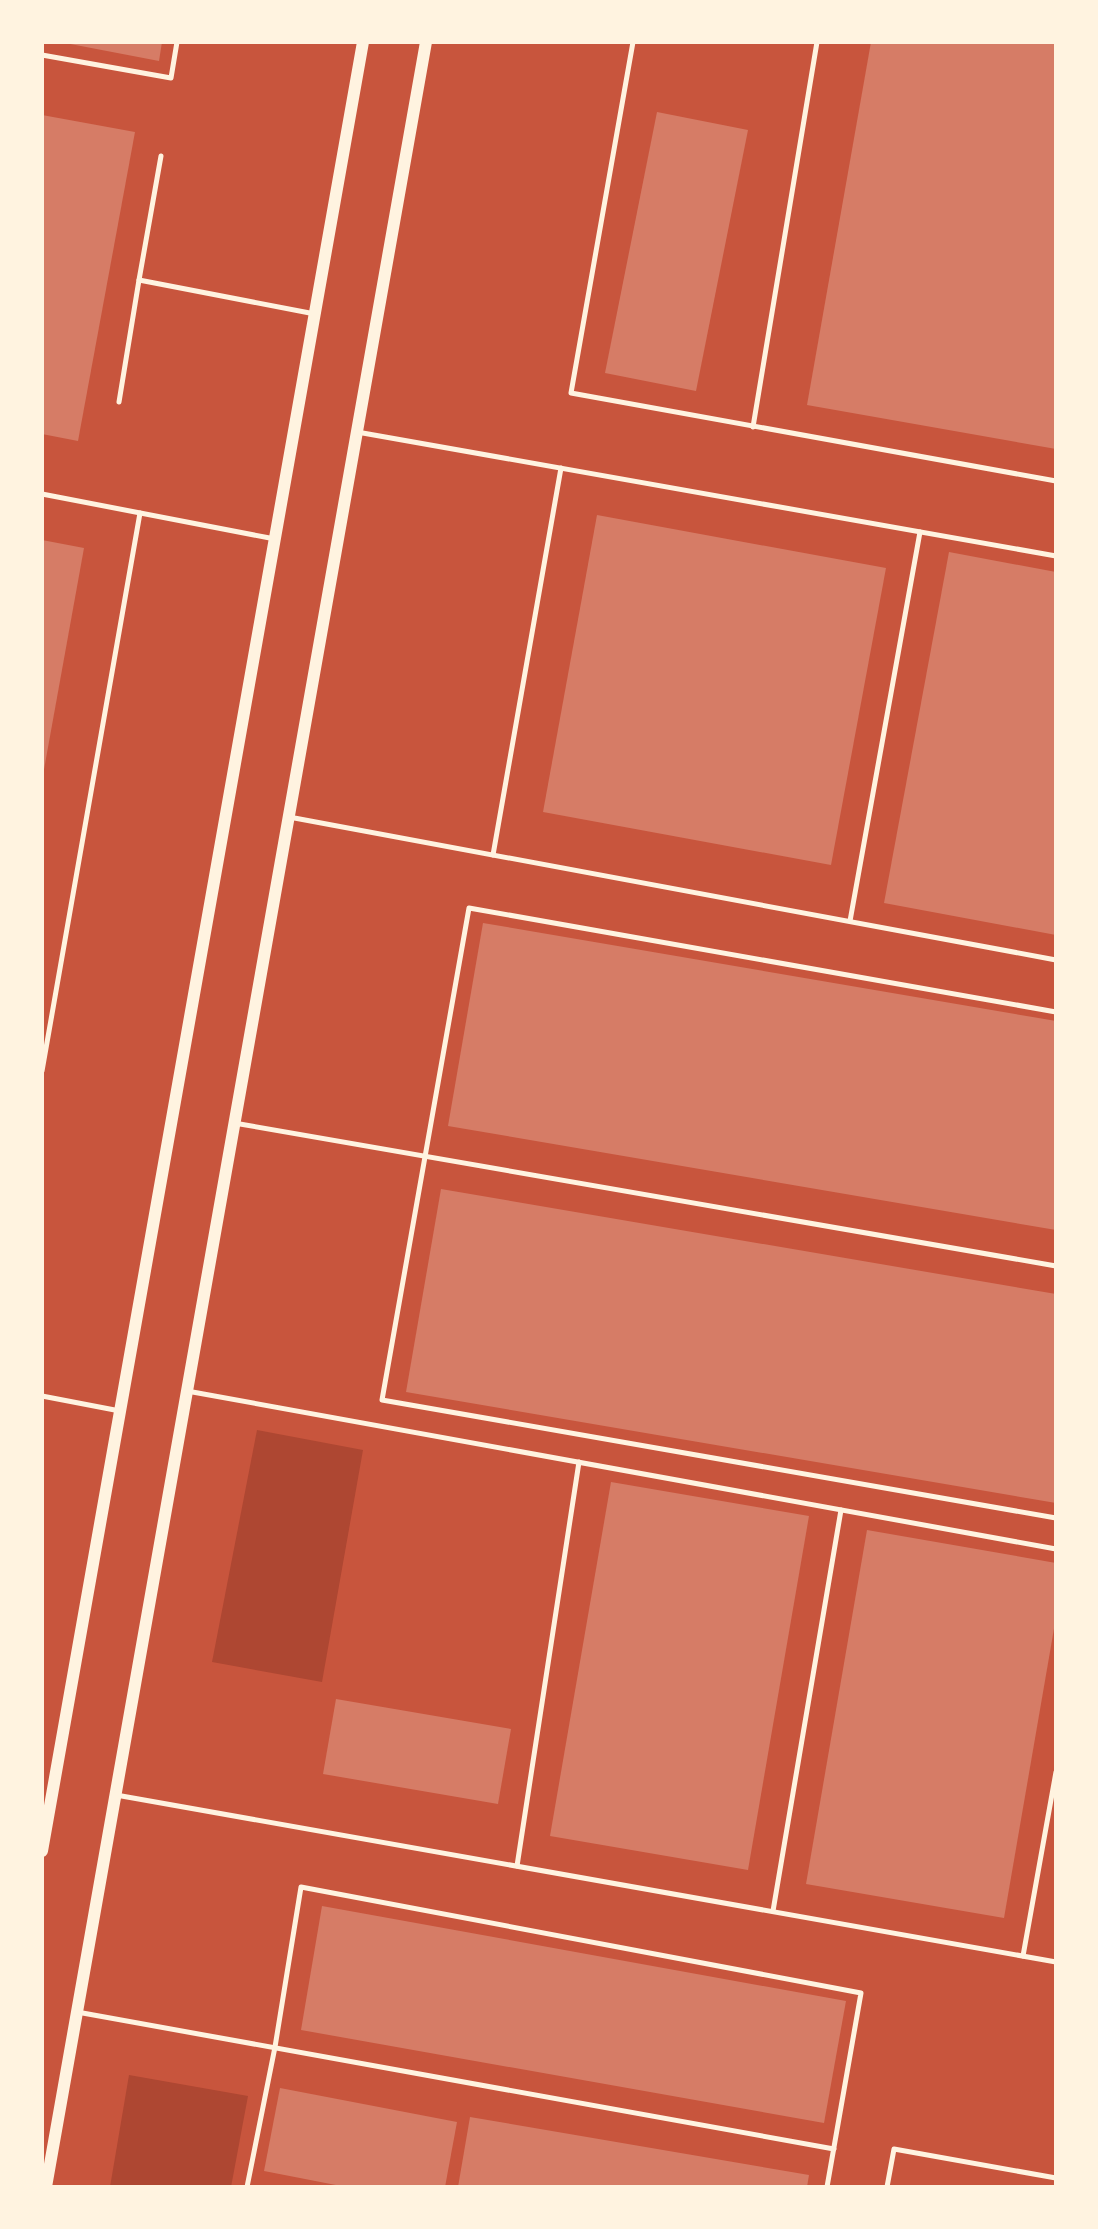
<svg xmlns="http://www.w3.org/2000/svg" width="1098" height="2229" font-family="'PT Sans Narrow',sans-serif">
  <rect width="100%" height="100%" fill="#c8553d"/>
  <g fill="#ae4732">
    <polygon points="257,1430 363,1450 322,1682 212,1662"/>
    <polygon points="129,2075 248,2096 231,2187 110,2187"/>
  </g>
  <g fill="#d67c66">
    <polygon points="60,42 162,42 159,61"/>
    <polygon points="871,42 1056,42 1056,449 807,405"/>
    <polygon points="657,112 748,130 696,391 605,373"/>
    <polygon points="42,115 135,132 78,441 42,434"/>
    <polygon points="597,515 886,568 831,865 543,812"/>
    <polygon points="42,540 84,548 43,775 42,775"/>
    <polygon points="949,552 1056,572 1056,935 884,903"/>
    <polygon points="483,923 1056,1021 1056,1230 448,1126"/>
    <polygon points="441,1189 1056,1294 1056,1503 406,1392"/>
    <polygon points="611,1482 809,1516 748,1870 550,1836"/>
    <polygon points="867,1530 1056,1563 1056,1617 1004,1918 806,1884"/>
    <polygon points="336,1699 511,1729 498,1804 323,1774"/>
    <polygon points="322,1906 846,2001 824,2123 301,2030"/>
    <polygon points="280,2088 457,2122 445,2187 346,2187 264,2171"/>
    <polygon points="470,2117 809,2175 807,2187 458,2187"/>
  </g>
  <g fill="none" stroke-linecap="round" stroke-linejoin="round">
    <g stroke="#fff3e0" stroke-width="5">
      <polyline points="633,42 571,393 1056,481"/>
      <polyline points="42,55 171,78 177,42"/>
      <polyline points="161,156 139,280 315,314"/>
      <polyline points="119,402 139,280"/>
      <polyline points="753,427 817,42"/>
      <polyline points="357,432 1056,556"/>
      <polyline points="42,494 275,539"/>
      <polyline points="289,817 1056,960"/>
      <polyline points="493,855 561,468"/>
      <polyline points="850,921 920,532"/>
      <polyline points="1056,1012 469,908 382,1400 1056,1518"/>
      <polyline points="42,1071 140,513"/>
      <polyline points="234,1123 1056,1266"/>
      <polyline points="187,1391 1056,1549"/>
      <polyline points="42,1396 120,1411"/>
      <polyline points="116,1795 1056,1962"/>
      <polyline points="517,1866 579,1462"/>
      <polyline points="773,1911 841,1510"/>
      <polyline points="1023,1956 1056,1772"/>
      <polyline points="77,2012 834,2149"/>
      <polyline points="247,2187 275,2047 301,1887 861,1993 827,2187"/>
      <polyline points="887,2187 894,2149 1056,2178"/>
    </g>
    <g stroke="#fff3e0" stroke-width="12">
      <polyline points="42,1851 363,42"/>
      <polyline points="46,2187 426,42"/>
    </g>
  </g>
  <rect width="1098" height="2229" fill="none" stroke="#fff3e0" stroke-width="88"/>
</svg>
